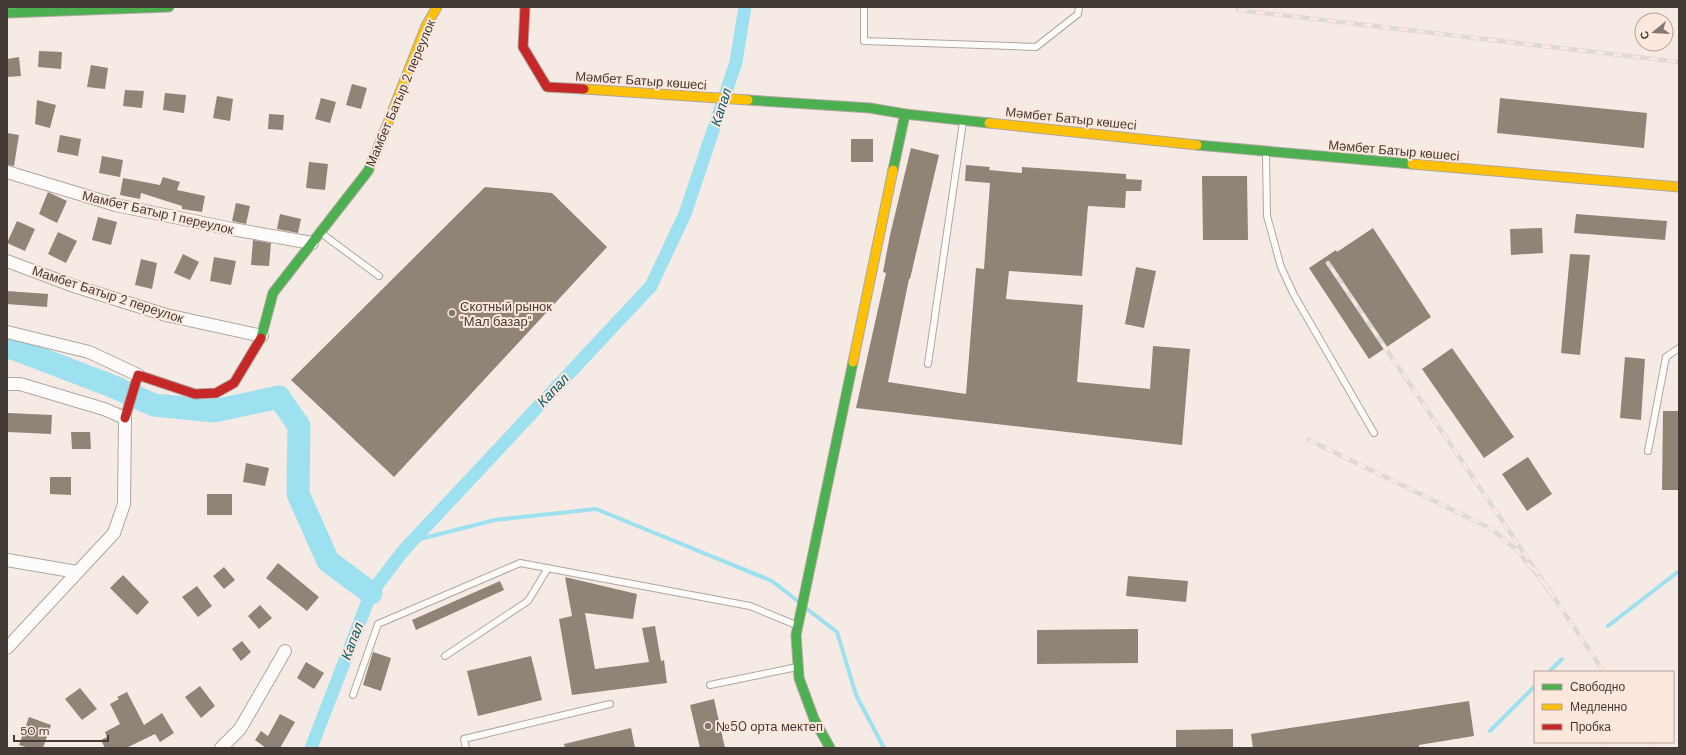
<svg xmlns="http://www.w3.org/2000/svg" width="1686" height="755" font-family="'DM Sans',sans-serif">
  <rect width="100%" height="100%" fill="#f6eae4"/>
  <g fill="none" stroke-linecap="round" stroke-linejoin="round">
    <g stroke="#9de1f0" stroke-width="4">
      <polyline points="412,541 495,520 596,509 772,581 799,602"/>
      <polyline points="807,609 837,632 856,695 884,748"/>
      <polyline points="1608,626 1679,571"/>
      <polyline points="1549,672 1562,659"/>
      <polyline points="1490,731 1535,686"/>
    </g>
    <polyline stroke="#9de1f0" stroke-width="13" points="311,748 371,593 403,551 651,286 685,214 736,62 745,7"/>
    <polyline stroke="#9de1f0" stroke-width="23" points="7,348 12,348 112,386 154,405 214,411 279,397 299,426 298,494 328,561 371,593"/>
  </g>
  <g fill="#908477">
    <polygon points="39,51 62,52 61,69 38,67"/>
    <polygon points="19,57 21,76 7,77 7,59"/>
    <polygon points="91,65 108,68 105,89 87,87"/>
    <polygon points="352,84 367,88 361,109 346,105"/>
    <polygon points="125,90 144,91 142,108 123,106"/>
    <polygon points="165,93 186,95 184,113 163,110"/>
    <polygon points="217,96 233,99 230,121 213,118"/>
    <polygon points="321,98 336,102 330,123 315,119"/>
    <polygon points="1500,98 1647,113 1644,148 1497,133"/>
    <polygon points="37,100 56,105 50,128 35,124"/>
    <polygon points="269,114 284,115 283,130 268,129"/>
    <polygon points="7,133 19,135 14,166 7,165"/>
    <polygon points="60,135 81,139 78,156 57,152"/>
    <rect x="851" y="139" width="22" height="23"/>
    <polygon points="911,148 939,155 910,279 909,279 888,382 966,394 976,268 984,269 990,183 965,181 966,165 990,167 989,170 1022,173 1022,167 1126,174 1126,179 1142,180 1141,191 1126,191 1125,208 1088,206 1082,276 1009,271 1006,299 1083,305 1077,382 1150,389 1153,346 1190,349 1182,445 856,408 886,273 883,272 890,235"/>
    <polygon points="102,156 123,160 120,177 99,173"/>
    <polygon points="309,162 328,164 325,190 306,188"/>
    <polygon points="1202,176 1247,176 1248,240 1203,240"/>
    <polygon points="163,177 180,182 177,190 205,196 202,212 182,209 182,206 141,193 140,199 120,195 123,178 160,185"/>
    <polygon points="485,187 552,193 607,247 394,477 291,380"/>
    <polygon points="48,192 67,201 57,223 39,214"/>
    <polygon points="236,203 250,206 246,224 232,221"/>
    <polygon points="280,214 301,219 298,233 277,229"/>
    <polygon points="1576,214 1667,221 1665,240 1574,233"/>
    <polygon points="98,217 117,222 111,245 92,240"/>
    <polygon points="17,221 35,229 25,251 7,243"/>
    <polygon points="1373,228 1431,317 1369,359 1309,268 1336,250 1337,252"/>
    <polygon points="1542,228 1543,253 1511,255 1510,229"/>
    <polygon points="58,232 77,241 66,263 48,254"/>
    <polygon points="253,240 271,243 269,266 251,265"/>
    <polygon points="183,254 199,262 190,280 174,273"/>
    <polygon points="1570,254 1590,255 1580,355 1561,353"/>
    <polygon points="214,257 236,261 231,285 210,281"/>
    <polygon points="141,259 157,263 152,289 135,285"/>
    <polygon points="1136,267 1156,271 1144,328 1125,324"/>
    <polygon points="7,291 48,294 47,307 7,304"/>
    <polygon points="1452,348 1514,437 1484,458 1422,369"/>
    <polygon points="1625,357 1645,359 1641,420 1620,418"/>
    <polygon points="1663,411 1679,411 1679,490 1662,490"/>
    <polygon points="8,413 52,415 51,434 8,432"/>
    <polygon points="71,432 90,432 91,449 72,449"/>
    <polygon points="1528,457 1552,494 1527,511 1502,474"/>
    <polygon points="246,463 269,468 265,486 243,482"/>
    <polygon points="50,477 71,477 71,495 50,494"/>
    <rect x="207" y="494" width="25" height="21"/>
    <polygon points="278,563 319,597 307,611 266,578"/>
    <polygon points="224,567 235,580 224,589 213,576"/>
    <polygon points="123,575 149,602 137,615 110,588"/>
    <polygon points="1128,576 1188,581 1186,602 1126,596"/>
    <polygon points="565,577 637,594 633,619 585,613 595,669 649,662 642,628 655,626 661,661 664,660 667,683 572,695 559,619 572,616"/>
    <polygon points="500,581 504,590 416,630 412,620"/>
    <polygon points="197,586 212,606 198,617 182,597"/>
    <polygon points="260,605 272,618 259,629 248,616"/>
    <polygon points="1138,629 1138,663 1037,664 1037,630"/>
    <polygon points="242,641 251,652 241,661 232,649"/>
    <polygon points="373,652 391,658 381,691 363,685"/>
    <polygon points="531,656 542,700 478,716 467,671"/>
    <polygon points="306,662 324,673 314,689 297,678"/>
    <polygon points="200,686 215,706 201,718 185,697"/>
    <polygon points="80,688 97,709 82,720 65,699"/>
    <polygon points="127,692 144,725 162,713 174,733 160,742 155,734 126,748 105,748 101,740 107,737 105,732 120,724 110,704 119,699 117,697"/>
    <polygon points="714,699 725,748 700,748 690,705"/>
    <polygon points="1469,701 1474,736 1419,745 1419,748 1253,748 1251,734"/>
    <polygon points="280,714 295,722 280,748 266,748 255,740 261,731 268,736"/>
    <polygon points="29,717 51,725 43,748 29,748 19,745"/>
    <polygon points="631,728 635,748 565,748 564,744"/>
    <polygon points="1233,729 1233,748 1176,748 1176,730"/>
  </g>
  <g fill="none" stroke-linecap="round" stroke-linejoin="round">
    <g stroke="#afa6a1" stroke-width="8">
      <g id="lane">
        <polyline points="864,7 864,41 1036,47 1078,14 1079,7"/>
        <polyline points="1266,154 1267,216 1281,267 1294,295 1374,433"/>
        <polyline points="321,233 379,276"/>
        <polyline points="928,364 963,122"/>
        <polyline points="1648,451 1666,357 1679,348"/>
        <polyline points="445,656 528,601 548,568"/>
        <polyline points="710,685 797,667"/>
        <polyline points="353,695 378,624 520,563 750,606 796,625"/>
        <polyline points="466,748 464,739 610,704"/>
      </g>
    </g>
    <g stroke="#afa6a1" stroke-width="14">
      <g id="street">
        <polyline points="7,172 116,205 232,229 312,243"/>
        <polyline points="7,261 71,285 166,315 262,336"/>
        <polyline points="7,332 89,352 138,375"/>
        <polyline points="7,384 20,384 104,409 125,418 124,504 114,533 7,648"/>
        <polyline points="7,560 77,572"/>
        <polyline points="221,748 240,729 285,651"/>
      </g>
    </g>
    <g stroke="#afa6a1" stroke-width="11">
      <g id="fast">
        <polyline points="7,13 169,7"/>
        <polyline points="748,100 870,108 905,114 989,123"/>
        <polyline points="1197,145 1412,164"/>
        <polyline points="893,170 905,114"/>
        <polyline points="261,338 273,293 368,171 374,158"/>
        <polyline points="830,748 814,719 799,678 796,635 853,362"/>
      </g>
    </g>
    <g stroke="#afa6a1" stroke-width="11">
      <g id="slow">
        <polyline points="584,89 748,100"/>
        <polyline points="989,123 1197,145"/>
        <polyline points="374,158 426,26 437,7"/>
        <polyline points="1412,164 1679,187"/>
        <polyline points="853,362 893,170"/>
      </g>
    </g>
    <g stroke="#afa6a1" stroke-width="11">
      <g id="jam">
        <polyline points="525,7 523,47 547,87 584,89"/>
        <polyline points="125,418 138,375 195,394 216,393 234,383 261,338"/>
      </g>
    </g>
    <use href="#lane" stroke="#fefcfb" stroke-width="6"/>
    <use href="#street" stroke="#fefcfb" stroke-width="12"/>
    <use href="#fast" stroke="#4caf50" stroke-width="9"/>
    <use href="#slow" stroke="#ffc107" stroke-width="9"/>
    <use href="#jam" stroke="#c62828" stroke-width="9"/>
    <g stroke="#ddd9d7" stroke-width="4.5">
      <g id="rail">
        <polyline points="1238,10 1679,62"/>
        <polyline points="1309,440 1492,529 1517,550 1549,590 1328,263"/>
        <polyline points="1549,590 1604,672"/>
        <polyline points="1603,742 1607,748"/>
        <polyline points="1651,742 1655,748"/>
      </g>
    </g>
    <use href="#rail" stroke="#fee7dc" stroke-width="3" stroke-dasharray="9" stroke-linecap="butt"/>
  </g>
  <g fill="#827873" stroke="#fee7dc" stroke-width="1.5">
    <circle cx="452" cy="313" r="4"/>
    <circle cx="708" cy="726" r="4"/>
  </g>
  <g text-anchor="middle" stroke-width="4" stroke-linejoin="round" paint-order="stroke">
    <g font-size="13" fill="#443b36" stroke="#fee7dc">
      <text transform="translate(641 80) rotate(4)" y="5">Мәмбет Батыр көшесі</text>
      <text transform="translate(400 93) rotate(-67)" y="5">Мамбет Батыр 2 переулок</text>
      <text transform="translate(1071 118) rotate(6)" y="5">Мәмбет Батыр көшесі</text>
      <text transform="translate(1394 150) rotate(5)" y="5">Мәмбет Батыр көшесі</text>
      <text transform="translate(158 212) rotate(13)" y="5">Мамбет Батыр 1 переулок</text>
      <text transform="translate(108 294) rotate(18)" y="5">Мамбет Батыр 2 переулок</text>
    </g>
    <g font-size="13" fill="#443b36" stroke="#fee7dc" text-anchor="start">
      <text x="460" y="311">Скотный рынок<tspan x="460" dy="15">"Мал базар"</tspan></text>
      <text x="716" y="731">№50 орта мектеп</text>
    </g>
    <g font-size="14" font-style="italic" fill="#005d6d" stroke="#fee7dc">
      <text transform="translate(721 107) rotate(-72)" y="5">Капал</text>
      <text transform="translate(553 390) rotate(-47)" y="5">Капал</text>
      <text transform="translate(352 641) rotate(-69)" y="5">Капал</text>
    </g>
  </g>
  <rect width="1686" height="755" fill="none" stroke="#443b36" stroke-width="16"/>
  <rect x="1534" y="671" width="140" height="72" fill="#fee7dc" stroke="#b4a29a"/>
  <rect x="1542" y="684" width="20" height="6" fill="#4caf50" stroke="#b4a29a"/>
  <text x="1570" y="691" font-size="12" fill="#443b36">Свободно</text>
  <rect x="1542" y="704" width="20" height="6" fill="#ffc107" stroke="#b4a29a"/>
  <text x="1570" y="711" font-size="12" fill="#443b36">Медленно</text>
  <rect x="1542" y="724" width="20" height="6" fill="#c62828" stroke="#b4a29a"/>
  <text x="1570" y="731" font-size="12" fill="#443b36">Пробка</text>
  <g transform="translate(1654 32) rotate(252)"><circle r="19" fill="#fee7dc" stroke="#b4a29a"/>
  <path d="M0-3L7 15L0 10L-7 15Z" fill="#827873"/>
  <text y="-6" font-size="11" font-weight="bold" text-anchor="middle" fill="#443b36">С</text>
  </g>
  <path d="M14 735v6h94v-6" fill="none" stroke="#443b36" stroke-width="2"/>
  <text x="20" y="735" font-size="12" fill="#443b36" stroke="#fee7dc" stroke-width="3" paint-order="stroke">50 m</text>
</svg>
